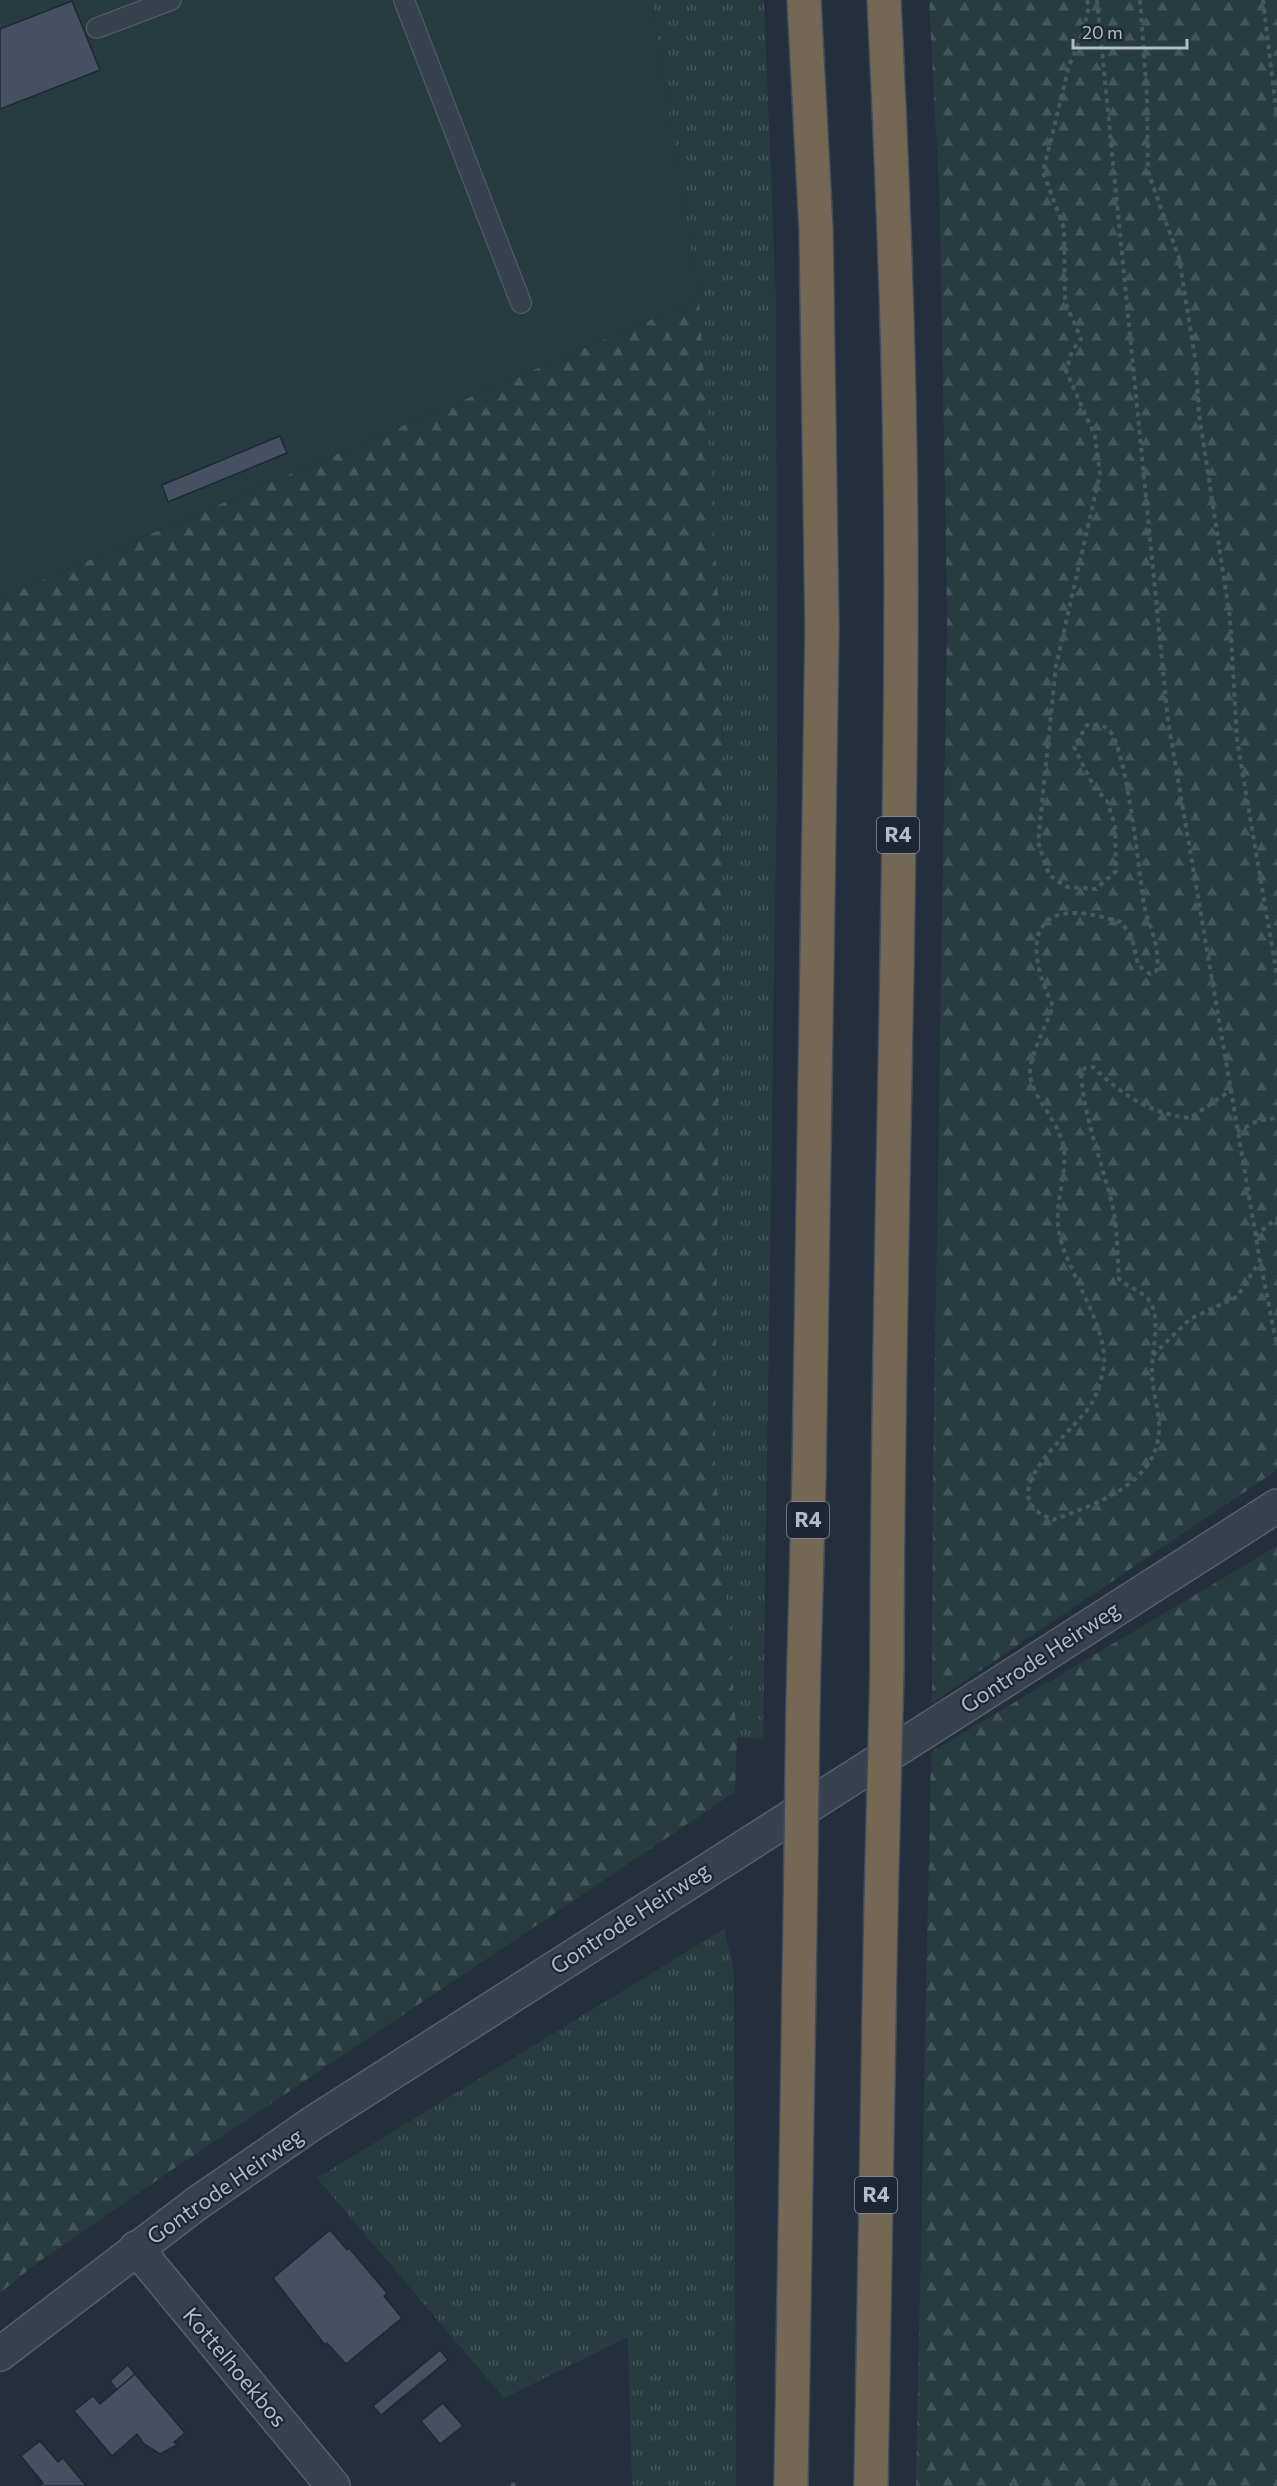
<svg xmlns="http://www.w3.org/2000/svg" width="1277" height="2486" font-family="Commissioner,sans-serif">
  <defs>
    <pattern id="grass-tufts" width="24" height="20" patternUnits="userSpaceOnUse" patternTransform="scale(1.5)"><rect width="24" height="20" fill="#263c3f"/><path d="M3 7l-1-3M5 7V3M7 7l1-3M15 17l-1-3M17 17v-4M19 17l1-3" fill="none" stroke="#435659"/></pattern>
    <pattern id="forest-firs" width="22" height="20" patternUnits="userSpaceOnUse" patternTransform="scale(1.5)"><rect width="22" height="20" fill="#263c3f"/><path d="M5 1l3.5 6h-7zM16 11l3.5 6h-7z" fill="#435659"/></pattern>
  </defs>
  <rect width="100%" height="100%" fill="#242f3e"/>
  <g fill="url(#grass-tufts)">
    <polygon points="651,0 764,0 776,300 777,777 763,1739 737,1737 715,1463 723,673 699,299"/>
    <polygon points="724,1929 734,1971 736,2486 632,2486 628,2337 504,2398 317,2178"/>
  </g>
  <g fill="url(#forest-firs)">
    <polygon points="929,0 1277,0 1277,1470 932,1703 933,1477 947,619 940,206"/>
    <polygon points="699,299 723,673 715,1463 737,1737 735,1792 169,2172 33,2266 0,2293 0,598"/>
    <polygon points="1277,1546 1277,2486 916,2486 931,1752"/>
  </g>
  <polygon fill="#263c3f" points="0,0 651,0 699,299 0,598"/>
  <g fill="#455162" stroke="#1f2835" stroke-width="1.5">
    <polygon points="72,1 100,70 0,109 0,29"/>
    <polygon points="280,436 287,453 168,502 162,485"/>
    <polygon points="330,2230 347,2250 349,2248 387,2293 384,2296 402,2318 346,2364 327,2343 325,2345 273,2278"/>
    <polygon points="440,2350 448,2360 381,2415 373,2406"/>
    <polygon points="128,2365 135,2374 117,2390 110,2381"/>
    <polygon points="135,2374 185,2433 174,2442 177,2445 160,2454 144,2444 137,2434 112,2456 74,2411 93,2396 100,2404"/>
    <polygon points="443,2403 463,2426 440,2444 421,2421"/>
    <polygon points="40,2441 58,2462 63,2458 86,2486 39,2486 43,2483 21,2456"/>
  </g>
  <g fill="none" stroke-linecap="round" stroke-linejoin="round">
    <g stroke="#565f6c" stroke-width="22">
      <g id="service">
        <polyline points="404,0 521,303"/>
        <polyline points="97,28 171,0"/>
      </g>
    </g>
    <g stroke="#565f6c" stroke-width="36">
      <polyline id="minor" points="136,2248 333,2486"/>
    </g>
    <g stroke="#565f6c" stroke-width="36">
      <polyline id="tertiary" points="0,2354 196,2204 313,2123 1277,1506"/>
    </g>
    <g stroke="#434c59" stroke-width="36">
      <g id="motorway">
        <path d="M884 0C894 207 902 414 901 621 900 971 887 1320 887 1670"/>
        <polyline points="803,1701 809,1475 822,629 816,229 804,0"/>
        <polyline points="791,2486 800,1926"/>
        <polyline points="871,2486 881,1904"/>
      </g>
    </g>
    <g stroke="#44595c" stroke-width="4" stroke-dasharray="4.5 4.5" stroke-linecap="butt">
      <path d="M1087 0 1089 6 1083 32 1069 66 1043 172 1064 228 1065 302 1081 339 1072 351 1066 371 1095 436 1100 474 1056 666 1038 842 1049 875 1067 887 1096 889 1116 871 1115 825 1107 801 1094 787 1074 747 1087 725C1095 725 1103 724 1109 730 1127 748 1139 874 1144 905 1149 927 1162 950 1156 971L1150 974 1138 965 1132 937 1121 922C1106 918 1087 912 1071 913 1018 916 1038 976 1053 1006 1047 1025 1029 1055 1030 1075 1033 1099 1061 1123 1064 1150 1067 1184 1050 1209 1062 1244 1073 1279 1107 1329 1104 1364 1103 1374 1097 1394 1092 1403 1080 1425 1002 1484 1037 1511 1041 1515 1048 1517 1053 1520 1095 1504 1156 1485 1159 1431 1160 1410 1152 1392 1152 1372 1151 1351 1164 1313 1146 1297 1138 1290 1127 1286 1119 1279 1117 1254 1118 1229 1112 1204 1101 1160 1084 1118 1081 1073L1085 1068 1093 1067C1121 1094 1150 1114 1190 1118L1230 1091"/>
      <polyline points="1097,0 1168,721 1260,1261 1277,1346"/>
      <polyline points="1140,0 1147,97 1148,172 1179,258 1196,364 1199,414 1230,618 1237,740 1277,976"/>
      <polyline points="1263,0 1277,117"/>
      <polyline points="1237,1132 1257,1121 1277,1118"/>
      <polyline points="1255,1236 1277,1218"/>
      <polyline points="1153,1355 1190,1319 1237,1297 1259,1262"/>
      <polyline points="511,2486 518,2482"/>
    </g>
    <use href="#service" stroke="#38414e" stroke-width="20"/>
    <use href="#minor" stroke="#38414e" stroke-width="33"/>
    <use href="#tertiary" stroke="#38414e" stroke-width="33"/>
    <use href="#motorway" stroke="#746855" stroke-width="33"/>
    <g stroke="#434c59" stroke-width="36" stroke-linecap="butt">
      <g id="motorway-bridge">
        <polyline points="881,1904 887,1670"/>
        <polyline points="800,1926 803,1701"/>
      </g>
    </g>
    <use href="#motorway-bridge" stroke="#746855" stroke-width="33"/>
  </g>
  <g text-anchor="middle" stroke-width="4.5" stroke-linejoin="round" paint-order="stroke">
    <g fill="#1d2633" stroke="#878f9c" stroke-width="1.5">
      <rect x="877" y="817" width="42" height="36" rx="4.5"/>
      <rect x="787" y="1502" width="42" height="36" rx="4.5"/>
      <rect x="855" y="2177" width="42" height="36" rx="4.5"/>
    </g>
    <g font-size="21" font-weight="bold" fill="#b4bcc9">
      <text x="898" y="842">R4</text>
      <text x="808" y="1527">R4</text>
      <text x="876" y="2202">R4</text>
    </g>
    <g font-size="22" fill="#b4bcc9" stroke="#1d2633">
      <text transform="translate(1040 1657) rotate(-33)" y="8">Gontrode Heirweg</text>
      <text transform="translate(630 1918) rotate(-33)" y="8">Gontrode Heirweg</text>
      <text transform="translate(225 2186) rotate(-35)" y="8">Gontrode Heirweg</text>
      <text transform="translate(235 2367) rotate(50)" y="8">Kottelhoekbos</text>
    </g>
  </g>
  <path d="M1073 39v9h114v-9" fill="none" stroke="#b4bcc9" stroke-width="3"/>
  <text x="1082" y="39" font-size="18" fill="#b4bcc9" stroke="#1d2633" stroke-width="4.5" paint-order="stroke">20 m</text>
</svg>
